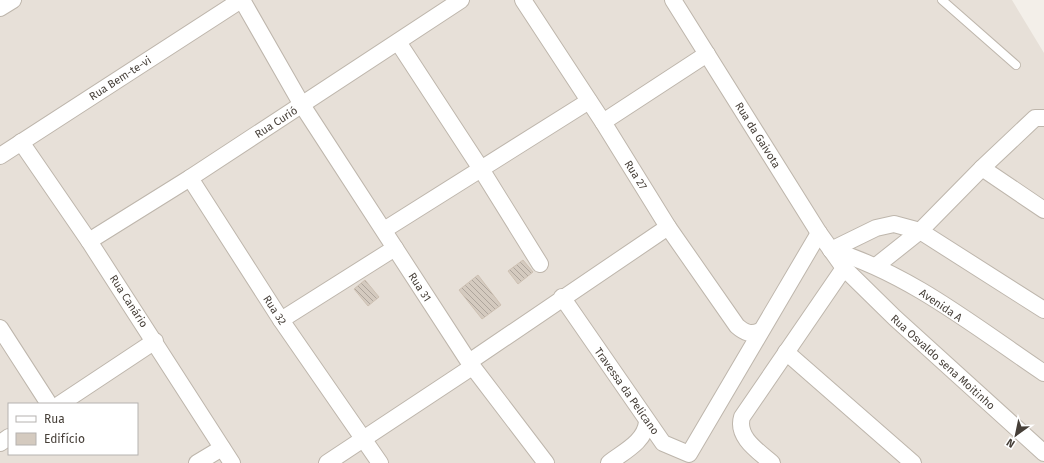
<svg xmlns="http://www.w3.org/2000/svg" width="1044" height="463" font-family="'Fira Sans',sans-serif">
  <defs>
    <pattern id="building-back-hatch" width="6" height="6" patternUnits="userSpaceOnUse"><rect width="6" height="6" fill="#d4cabf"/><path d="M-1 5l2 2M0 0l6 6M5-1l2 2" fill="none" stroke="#aea59c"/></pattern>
  </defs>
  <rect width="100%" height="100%" fill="#f3efe9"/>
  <path fill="#e7e0d8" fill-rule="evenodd" d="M0 0H1012L1044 53V463H0ZM9 404H137V454H9Z"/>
  <g fill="url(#building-back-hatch)" stroke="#cec1b3">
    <polygon points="523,260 533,272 518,284 508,271"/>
    <polygon points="478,275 501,305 482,319 459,290"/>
    <polygon points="365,280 379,297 368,306 354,289"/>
  </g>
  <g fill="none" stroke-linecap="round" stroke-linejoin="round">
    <g stroke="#beb6ac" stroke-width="10">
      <polyline id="service" points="942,0 1016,65"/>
    </g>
    <g stroke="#beb6ac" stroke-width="18">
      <g id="minor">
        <polyline points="242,0 302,105 469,362 546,463"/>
        <path d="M523 0 603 122 668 227 737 326C745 333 751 335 760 331"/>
        <polyline points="673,0 819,233 844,268 895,318 1044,453"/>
        <polyline points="0,8 13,0"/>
        <polyline points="398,42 481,169 540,264"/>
        <polyline points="603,122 707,54"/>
        <polyline points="21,142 89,241 232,463"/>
        <polyline points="0,156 241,0"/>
        <polyline points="982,168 1044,210"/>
        <polyline points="190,178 281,320 380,463"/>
        <polyline points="384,230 589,101"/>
        <polyline points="89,241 190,178 461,0"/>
        <path d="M831 250C909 273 977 328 1044 373"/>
        <polyline points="831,250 876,228 894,224 920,231 1044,310"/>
        <polyline points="876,266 920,231 982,168 1035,118 1044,118"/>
        <polyline points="562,297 663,443 689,454 819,233"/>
        <polyline points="281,320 395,248"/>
        <polyline points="0,328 49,404"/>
        <polyline points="786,352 913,463"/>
        <polyline points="469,362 668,227"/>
        <polyline points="60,404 155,341"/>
        <polyline points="0,443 9,437"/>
        <polyline points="197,463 222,448"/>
        <polyline points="327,463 472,367"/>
        <path d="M609 463C623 452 645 442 647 422"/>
        <path d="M772 463C758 451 736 437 742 417L844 268"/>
      </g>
    </g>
    <use href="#service" stroke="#fff" stroke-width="8"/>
    <use href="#minor" stroke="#fff" stroke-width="16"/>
  </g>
  <g text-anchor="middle" stroke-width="3" stroke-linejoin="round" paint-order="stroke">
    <g font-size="11" fill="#463f38" stroke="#fff">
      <text transform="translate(120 78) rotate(-33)" y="4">Rua Bem-te-vi</text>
      <text transform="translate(276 122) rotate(-33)" y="4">Rua Curió</text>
      <text transform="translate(758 135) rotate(58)" y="4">Rua da Gaivota</text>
      <text transform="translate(636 175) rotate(58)" y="4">Rua 27</text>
      <text transform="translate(420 287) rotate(57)" y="4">Rua 31</text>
      <text transform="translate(129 301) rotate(57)" y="4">Rua Canário</text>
      <text transform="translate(941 305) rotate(34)" y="4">Avenida A</text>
      <text transform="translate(275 310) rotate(57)" y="4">Rua 32</text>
      <text transform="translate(943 362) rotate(42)" y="4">Rua Osvaldo sena Moitinho</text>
      <text transform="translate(627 391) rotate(55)" y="4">Travessa da Pelicano</text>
    </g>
  </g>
  <rect x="8" y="403" width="130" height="52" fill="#ffffff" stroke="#b5b2af"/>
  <rect x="16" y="416" width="20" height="6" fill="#ffffff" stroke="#b5b2af"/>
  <text x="44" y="423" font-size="12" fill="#463f38">Rua</text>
  <rect x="16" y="433" width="20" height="12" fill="#d4cabf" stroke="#b5b2af"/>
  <text x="44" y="443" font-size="12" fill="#463f38">Edifício</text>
  <g transform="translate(1016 435) rotate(213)" stroke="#ffffff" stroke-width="3" paint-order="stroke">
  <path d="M0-3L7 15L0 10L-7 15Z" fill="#463f38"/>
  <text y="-6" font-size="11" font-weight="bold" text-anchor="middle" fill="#463f38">N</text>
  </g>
</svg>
